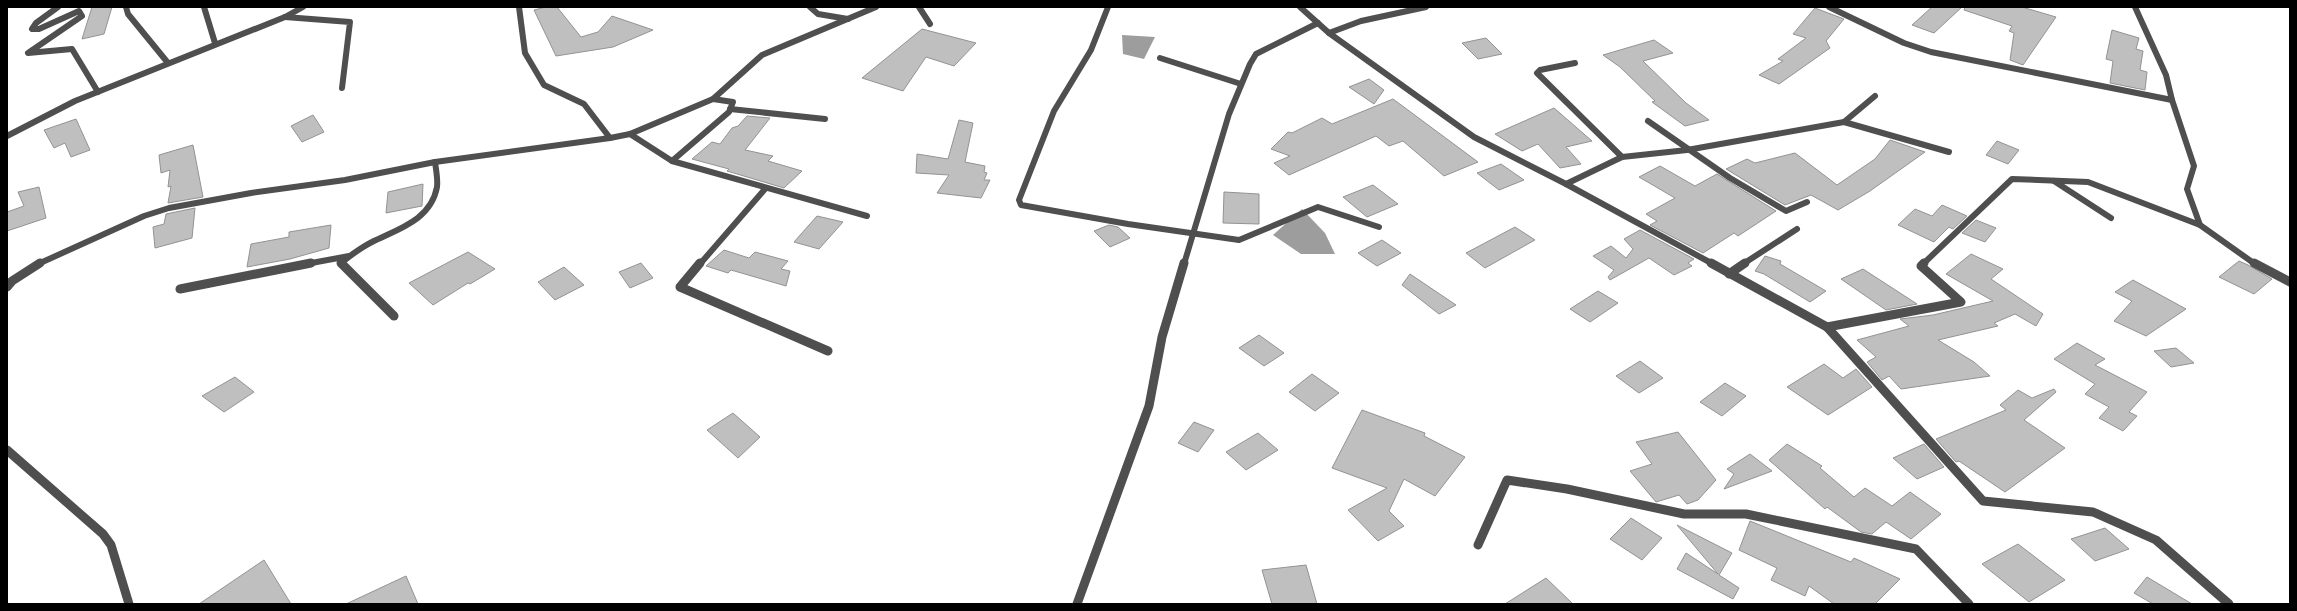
<svg xmlns="http://www.w3.org/2000/svg" width="2297" height="611" font-family="'DejaVu Sans',sans-serif">
  <rect width="100%" height="100%" fill="#fff"/>
  <g fill="#9d9d9d">
    <polygon points="1122,35 1155,37 1144,59 1123,54"/>
    <polygon points="1302,209 1325,233 1335,254 1301,254 1273,235"/>
  </g>
  <g fill="#bfbfbf" stroke="#939393">
    <polygon points="92,7 112,7 104,34 82,39"/>
    <polygon points="546,7 557,7 581,37 598,32 612,16 653,30 613,47 556,56 534,10"/>
    <polygon points="1932,7 1962,7 1934,33 1912,25"/>
    <polygon points="1965,7 2022,7 2056,17 2023,65 2010,60 2014,33 2009,31 2012,26 1964,10"/>
    <polygon points="1815,8 1844,19 1826,41 1830,48 1779,84 1759,75 1783,61 1778,59 1806,38 1793,34"/>
    <polygon points="922,29 976,43 954,66 926,57 903,91 862,78"/>
    <polygon points="2112,30 2139,38 2136,49 2143,51 2140,70 2147,72 2145,90 2110,83 2113,61 2106,59"/>
    <polygon points="1486,38 1502,54 1478,59 1462,43"/>
    <polygon points="1654,40 1673,53 1643,61 1686,103 1709,120 1685,126 1652,102 1655,101 1620,67 1603,55"/>
    <polygon points="1369,79 1384,90 1374,104 1349,87"/>
    <polygon points="1393,99 1478,162 1444,176 1403,141 1389,146 1376,136 1289,175 1274,163 1290,156 1271,149 1288,132 1292,133 1322,118 1332,124"/>
    <polygon points="1554,108 1592,141 1566,147 1581,164 1560,168 1538,144 1522,151 1495,134"/>
    <polygon points="313,115 324,132 302,142 291,126"/>
    <polygon points="747,116 770,118 745,150 773,156 768,161 802,171 784,188 727,171 729,169 692,159 712,142 720,144 732,128 738,126"/>
    <polygon points="76,119 90,150 71,157 65,143 54,148 44,130"/>
    <polygon points="959,120 973,123 965,162 985,166 984,172 987,173 984,180 990,180 981,198 937,193 949,175 916,173 917,154 948,159"/>
    <polygon points="1890,140 1925,152 1870,191 1838,210 1811,195 1785,205 1726,169 1747,159 1755,163 1795,153 1837,185 1875,159"/>
    <polygon points="1997,141 2019,150 2008,164 1986,155"/>
    <polygon points="193,145 203,197 168,203 171,186 168,187 170,170 161,173 159,155"/>
    <polygon points="1501,164 1524,180 1499,190 1477,173"/>
    <polygon points="1660,166 1695,186 1717,174 1776,211 1738,236 1734,233 1703,253 1650,225 1657,221 1646,214 1675,198 1639,177"/>
    <polygon points="423,184 422,206 386,213 388,192"/>
    <polygon points="1373,185 1398,204 1367,217 1343,197"/>
    <polygon points="39,187 46,218 7,231 7,212 24,206 18,192"/>
    <polygon points="1224,192 1259,194 1259,224 1223,223"/>
    <polygon points="1942,205 1967,216 1953,229 1949,227 1934,242 1898,225 1915,209 1932,216"/>
    <polygon points="195,208 192,238 155,248 153,227 164,224 166,214"/>
    <polygon points="817,216 843,222 819,249 794,242"/>
    <polygon points="1976,220 1996,228 1985,242 1962,233"/>
    <polygon points="331,225 329,248 290,259 247,267 251,244 289,237 289,232"/>
    <polygon points="1109,225 1118,227 1130,238 1110,247 1094,231"/>
    <polygon points="1515,227 1535,240 1485,268 1466,253"/>
    <polygon points="1640,230 1694,259 1688,263 1692,266 1674,275 1649,258 1610,280 1608,277 1614,270 1593,256 1611,246 1626,258 1633,249 1624,239"/>
    <polygon points="1382,240 1401,253 1377,266 1358,253"/>
    <polygon points="724,250 749,258 755,252 788,261 781,269 790,271 786,286 731,270 728,273 706,266"/>
    <polygon points="468,252 495,269 470,284 468,283 433,305 409,283"/>
    <polygon points="1971,254 2003,269 1991,279 2043,314 2036,326 2015,314 1994,323 1998,326 1938,340 1974,362 1990,376 1901,389 1889,376 1882,380 1867,362 1876,357 1857,340 1909,326 1900,319 1933,315 1993,301 1946,274"/>
    <polygon points="1765,256 1781,261 1780,264 1826,291 1810,302 1764,274 1755,271"/>
    <polygon points="2239,261 2248,265 2272,279 2254,294 2219,277"/>
    <polygon points="641,263 653,278 630,288 619,272"/>
    <polygon points="564,267 584,285 555,300 538,282"/>
    <polygon points="1863,269 1917,304 1886,310 1841,279"/>
    <polygon points="1410,274 1456,305 1439,314 1402,285"/>
    <polygon points="2133,280 2186,309 2146,336 2114,321 2132,301 2115,292"/>
    <polygon points="1598,291 1618,303 1590,322 1570,309"/>
    <polygon points="1259,335 1284,353 1264,366 1239,348"/>
    <polygon points="2077,343 2105,359 2095,365 2147,392 2129,412 2137,416 2123,431 2099,418 2109,407 2085,394 2095,384 2054,359"/>
    <polygon points="2176,348 2194,363 2171,367 2154,351"/>
    <polygon points="1640,361 1663,378 1639,393 1616,376"/>
    <polygon points="1824,364 1843,378 1856,369 1872,387 1828,415 1787,387"/>
    <polygon points="1312,374 1339,393 1315,411 1289,392"/>
    <polygon points="235,377 254,392 224,412 202,396"/>
    <polygon points="1725,383 1746,396 1722,416 1700,402"/>
    <polygon points="2054,389 2056,392 2024,420 2065,448 2005,492 1959,461 1956,462 1936,439 2006,410 2000,405 2018,390 2032,398"/>
    <polygon points="1362,410 1425,433 1424,436 1465,457 1435,496 1404,479 1389,511 1404,526 1378,541 1348,510 1387,488 1332,468"/>
    <polygon points="733,413 760,437 738,458 707,430"/>
    <polygon points="1194,422 1214,430 1198,452 1178,443"/>
    <polygon points="1678,432 1716,480 1698,500 1687,504 1679,495 1656,502 1630,471 1652,464 1636,442"/>
    <polygon points="1258,433 1278,450 1246,470 1226,452"/>
    <polygon points="1787,444 1822,466 1820,468 1854,497 1865,488 1892,506 1910,492 1941,514 1911,539 1886,522 1872,534 1861,532 1827,507 1825,509 1769,460"/>
    <polygon points="1924,444 1944,467 1917,479 1893,458"/>
    <polygon points="1750,454 1772,471 1724,489 1734,474 1727,469"/>
    <polygon points="1631,518 1662,538 1642,560 1610,539"/>
    <polygon points="1750,521 1851,562 1854,558 1900,579 1875,604 1834,604 1809,586 1805,596 1771,580 1777,568 1739,550"/>
    <polygon points="1677,525 1732,553 1719,575 1739,588 1733,599 1677,569 1686,553 1718,574"/>
    <polygon points="2105,528 2129,549 2095,561 2071,539"/>
    <polygon points="2018,544 2065,580 2029,602 1982,564"/>
    <polygon points="264,560 291,604 199,604"/>
    <polygon points="1306,565 1317,604 1272,604 1262,570"/>
    <polygon points="406,576 418,604 346,604"/>
    <polygon points="2147,577 2192,604 2153,604 2134,593"/>
    <polygon points="1546,578 1573,604 1505,604"/>
  </g>
  <g fill="none" stroke-linecap="round" stroke-linejoin="round">
    <path stroke="#4f4f4f" stroke-width="6" d="M342 264 341 263C351 255 360 248 372 242 398 229 431 220 437 187 438 179 436 170 435 162"/>
    <polyline stroke="#4f4f4f" stroke-width="9" points="341,263 394,316"/>
    <g stroke="#4f4f4f" stroke-width="6">
      <polyline points="58,7 36,23 32,29 39,29 79,11 82,16 28,53 72,49 98,92"/>
      <polyline points="126,7 128,14 168,63"/>
      <polyline points="204,7 215,43"/>
      <polyline points="519,7 525,53 544,85 584,104 610,138 630,134 713,99 762,55 876,7"/>
      <polyline points="810,7 818,14 848,19"/>
      <polyline points="919,7 930,24"/>
      <polyline points="1108,7 1091,50 1054,111 1019,200 1021,205 1128,224 1239,240 1318,207 1379,227"/>
      <polyline points="1300,7 1329,33 1474,137 1566,184 1713,264"/>
      <polyline points="1829,7 1904,43 1931,52 2172,100"/>
      <polyline points="2135,7 2166,75 2172,100 2194,166 2187,189 2200,225 2255,264"/>
      <polyline points="285,17 350,22 342,88"/>
      <polyline points="1329,33 1361,21 1426,7"/>
      <polyline points="1160,58 1241,84"/>
      <polyline points="1575,63 1540,70 1537,73 1622,157"/>
      <polyline points="713,99 733,102 729,112 672,161 867,216"/>
      <polyline points="730,109 825,119"/>
      <polyline points="1648,121 1730,178 1786,211 1807,202"/>
      <polyline points="1844,122 1949,152"/>
      <polyline points="630,134 672,161"/>
      <polyline points="7,136 75,101 285,17 303,7"/>
      <polyline points="2054,181 2111,218"/>
      <polyline points="1566,184 1622,157 1687,150 1844,122 1875,96"/>
      <polyline points="38,264 144,216 169,208 251,193 345,180 435,162 610,138"/>
      <polyline points="306,264 349,256"/>
      <polyline points="700,264 765,189"/>
      <polyline points="1184,264 1229,114 1250,64 1256,54 1318,23"/>
      <polyline points="1743,264 1797,229"/>
      <polyline points="1923,264 2012,179 2088,182 2200,225"/>
    </g>
    <g stroke="#4f4f4f" stroke-width="9">
      <polyline points="700,263 680,287 828,351"/>
      <polyline points="1711,263 1827,327 1983,501 2093,512 2156,540 2229,604"/>
      <polyline points="2254,263 2290,282"/>
      <polyline points="1729,274 1745,263"/>
      <polyline points="7,287 12,281 40,263"/>
      <polyline points="180,289 311,263"/>
      <polyline points="1827,327 1961,302 1921,266 1924,263"/>
      <polyline points="7,450 103,534 111,545 129,604"/>
      <polyline points="1478,545 1507,480 1567,489 1684,514 1746,514 1916,549 1969,604"/>
      <polyline points="1077,604 1149,406 1162,337 1184,263"/>
    </g>
  </g>
  <rect width="2297" height="611" fill="none" stroke="#000000" stroke-width="16"/>
</svg>
